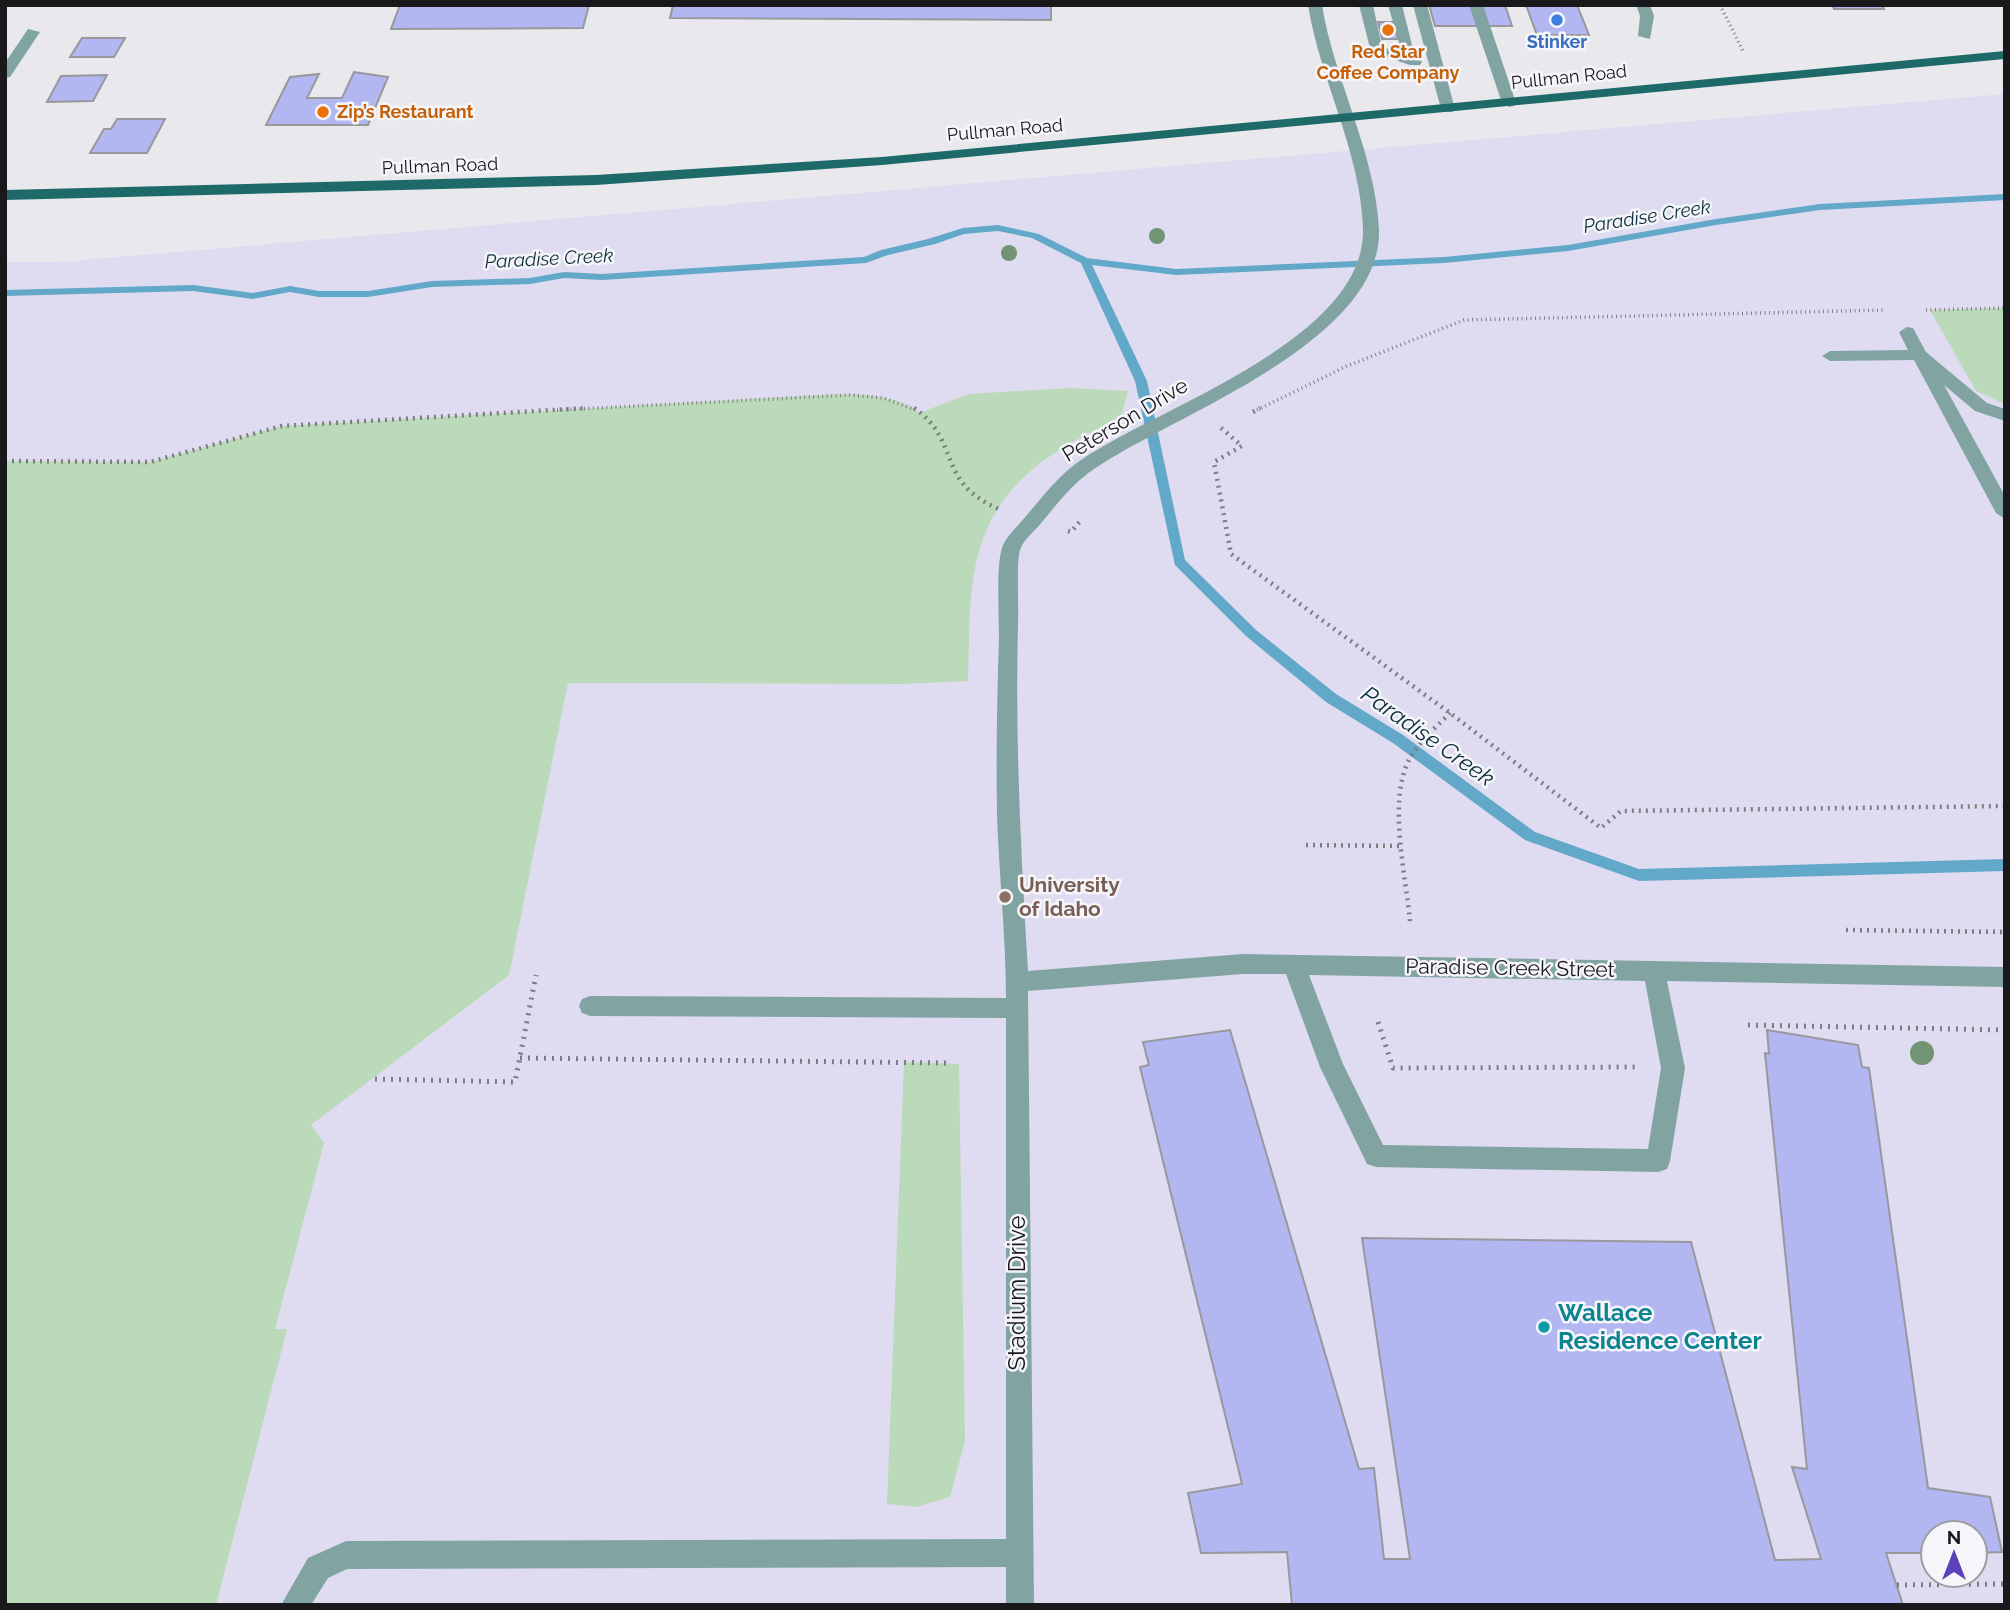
<svg xmlns="http://www.w3.org/2000/svg" width="2010" height="1610" font-family="Raleway,sans-serif">
  <rect width="100%" height="100%" fill="#e8e8ed"/>
  <path fill="#dfdbf1" fill-rule="evenodd" d="M2005 94V1605H5V262H61ZM1933 1533H1975V1575H1933Z"/>
  <g fill="#bbdab9">
    <polygon points="2005,308 2005,404 1976,391 1930,310"/>
    <path d="M1071 388 1128 391 1122 415C1094 432 1059 447 1034 468 963 528 971 597 968 681L902 684 568 683 509 975 311 1125 324 1143 275 1329H287L216 1605H5V461L150 462 282 426 784 397C825 396 885 386 920 413L968 394Z"/>
    <polygon points="904,1062 959,1064 965,1441 950,1497 916,1507 887,1504"/>
  </g>
  <g fill="none" stroke-linecap="round" stroke-linejoin="round">
    <polygon fill="#62a8c8" fill-rule="evenodd" points="2005,194 2005,200 1820,210 1716,225 1568,251 1444,263 1176,275 1092,265 1147,381 1185,560 1256,630 1336,694 1403,735 1535,832 1639,869 2005,859 2005,871 1639,881 1525,840 1393,743 1326,702 1246,636 1175,565 1135,381 1081,263 1032,238 998,231 964,234 935,244 888,255 866,263 602,280 564,278 530,284 432,287 368,297 319,297 290,292 253,299 193,291 5,296 5,290 193,285 253,293 290,286 319,291 368,291 432,281 530,278 564,272 602,274 864,257 881,250 928,239 963,228 998,225 1039,234 1087,258 1176,269 1444,257 1568,245 1716,219 1820,204"/>
  </g>
  <g fill="#b2b6f1" stroke="#98989d" stroke-width="2">
    <polygon points="400,5 589,5 583,28 391,29"/>
    <polygon points="673,5 1051,5 1051,20 670,18"/>
    <polygon points="1429,5 1505,5 1512,26 1435,26"/>
    <polygon points="1526,5 1577,5 1589,35 1537,35"/>
    <polygon points="1832,5 1882,5 1884,9 1834,9"/>
    <polygon points="1378,22 1394,22 1398,39 1382,39"/>
    <polygon points="82,38 125,38 114,57 70,57"/>
    <polygon points="354,72 388,77 368,125 266,125 290,77 319,74 307,98 342,98"/>
    <polygon points="107,75 93,101 47,102 61,76"/>
    <polygon points="117,119 165,119 147,153 90,153 104,129 111,129"/>
    <polygon points="1230,1030 1359,1469 1374,1468 1384,1559 1410,1559 1362,1238 1691,1242 1775,1560 1821,1559 1792,1467 1807,1469 1765,1053 1769,1054 1767,1030 1858,1045 1862,1067 1869,1068 1928,1488 1990,1497 2002,1552 1975,1553 1975,1533 1933,1533 1933,1553 1886,1553 1903,1605 1292,1605 1287,1552 1201,1553 1188,1493 1242,1484 1140,1067 1149,1065 1143,1042"/>
  </g>
  <g fill="none" stroke-linecap="round" stroke-linejoin="round">
    <g stroke="#7d7d81" stroke-width="3.5" stroke-dasharray="1 3.5" stroke-linecap="butt">
      <polyline points="1720,5 1743,51"/>
      <polyline points="1926,310 2005,308"/>
      <polyline points="557,410 850,395 883,398 916,410"/>
      <polyline points="1257,410 1347,366 1464,320 1886,310"/>
    </g>
    <g stroke="#7d7d81" stroke-width="4.5" stroke-dasharray="2 5" stroke-linecap="butt">
      <path d="M914 408C962 441 935 482 999 509"/>
      <polyline points="1253,412 1260,408"/>
      <polyline points="1221,428 1242,446 1214,462 1231,554 1450,713 1601,828 1621,811 2005,806"/>
      <polyline points="5,461 150,462 282,426 587,408"/>
      <polyline points="1068,531 1071,532 1081,520"/>
      <polyline points="1306,845 1404,846"/>
      <path d="M1410 921C1406 876 1387 799 1410 758 1420 741 1436 727 1450 713"/>
      <polyline points="1846,930 2005,932"/>
    </g>
    <g stroke="#7d7d81" stroke-width="5" stroke-dasharray="2 6" stroke-linecap="butt">
      <polyline points="1378,1022 1393,1068 1637,1067"/>
      <polyline points="1748,1025 2005,1030"/>
      <polyline points="520,1058 947,1063"/>
      <polyline points="375,1079 515,1082 536,975"/>
      <polyline points="1897,1585 2005,1584"/>
    </g>
    <g fill="#81a4a3" fill-rule="evenodd">
      <path d="M1308 5H1322C1334 80 1375 151 1379 229 1383 343 1170 416 1094 469 1073 483 1058 503 1042 522 1036 530 1023 540 1020 550 1016 563 1019 608 1018 625 1015 741 1021 856 1028 971L1243 954 2005 967V987L1667 981 1685 1068 1670 1161 1667 1169 1658 1172 1376 1167 1367 1164 1320 1067 1286 974H1243L1028 991 1034 1605H1006V1567L347 1569 328 1578 311 1605H281L308 1558 346 1541 1006 1539V1018L590 1016 582 1013 579 1006 582 999 590 996 1006 998C1006 937 999 876 997 814 996 755 997 696 999 637 999 614 996 567 1002 548 1005 537 1020 524 1027 515 1044 495 1059 475 1081 460 1156 408 1366 340 1363 229 1361 152 1320 80 1308 5ZM1309 975 1645 981 1661 1068 1648 1149 1383 1145 1343 1064Z"/>
      <polygon points="1359,5 1373,5 1382,47 1402,53 1388,5 1402,5 1413,49 1422,62 1420,65 1410,65 1371,52"/>
      <polygon points="1413,5 1427,5 1455,109 1453,112 1443,112 1441,109"/>
      <polygon points="1469,5 1483,5 1516,103 1514,106 1509,107 1502,103"/>
      <polygon points="1636,5 1650,5 1654,16 1650,39 1638,36 1640,16"/>
      <polygon points="28,29 40,32 10,77 5,78 5,63"/>
      <polygon points="1907,327 1913,328 1926,352 1987,403 2005,409 2005,421 1975,411 1944,385 2005,496 2005,519 1996,513 1914,360 1830,361 1822,356 1830,351 1908,350 1899,332"/>
    </g>
    <polygon fill="#1e6a69" fill-rule="evenodd" points="2005,51 2005,59 882,165 596,185 5,200 5,190 596,175 882,157"/>
  </g>
  <g fill="#719573">
    <circle cx="1157" cy="236" r="8"/>
    <circle cx="1009" cy="253" r="8"/>
    <circle cx="1922" cy="1053" r="12"/>
  </g>
  <circle fill="#3f7fe0" stroke="#f5f5fa" stroke-width="2.5" cx="1557" cy="20" r="7"/>
  <g fill="#e8710a" stroke="#f5f5fa" stroke-width="2.5">
    <circle cx="1388" cy="30" r="7"/>
    <circle cx="323" cy="112" r="7"/>
  </g>
  <circle fill="#8d6e63" stroke="#f5f5fa" stroke-width="2.5" cx="1005" cy="897" r="7"/>
  <circle fill="#0f9aa8" stroke="#f5f5fa" stroke-width="2.5" cx="1544" cy="1327" r="7"/>
  <g text-anchor="middle" stroke-width="5" stroke-linejoin="round" paint-order="stroke">
    <g font-size="18" font-weight="bold" fill="#366cbe" stroke="#f5f5fa">
      <text x="1557" y="48">Stinker</text>
    </g>
    <g font-size="18" font-weight="bold" fill="#c56008" stroke="#f5f5fa">
      <text x="1388" y="58">Red Star<tspan x="1388" dy="21">Coffee Company</tspan></text>
      <text x="337" y="118" text-anchor="start">Zip’s Restaurant</text>
    </g>
    <g font-size="18" fill="#19191b" stroke="#f5f5fa">
      <text transform="translate(1569 77) rotate(-6)" y="6">Pullman Road</text>
      <text transform="translate(1005 130) rotate(-5)" y="6">Pullman Road</text>
      <text transform="translate(440 166) rotate(-2)" y="6">Pullman Road</text>
    </g>
    <g font-size="19" font-style="italic" fill="#0c2e3c" stroke="#f5f5fa">
      <text transform="translate(1647 216) rotate(-9)" y="7">Paradise Creek</text>
      <text transform="translate(549 258) rotate(-3)" y="7">Paradise Creek</text>
    </g>
    <g font-size="21" fill="#19191b" stroke="#f5f5fa">
      <text transform="translate(1125 420) rotate(-31)" y="7">Peterson Drive</text>
      <text transform="translate(1510 968) rotate(1)" y="7">Paradise Creek Street</text>
    </g>
    <g font-size="21" font-weight="bold" fill="#785e54" stroke="#f5f5fa" text-anchor="start">
      <text x="1019" y="892">University<tspan x="1019" dy="24">of Idaho</tspan></text>
    </g>
    <g font-size="23" font-style="italic" fill="#0c2e3c" stroke="#f5f5fa">
      <text transform="translate(1428 736) rotate(35)" y="8">Paradise Creek</text>
    </g>
    <g font-size="24" fill="#19191b" stroke="#f5f5fa">
      <text transform="translate(1017 1293) rotate(-90)" y="8">Stadium Drive</text>
    </g>
    <g font-size="24" font-weight="bold" fill="#0d838f" stroke="#f5f5fa" text-anchor="start">
      <text x="1558" y="1321">Wallace<tspan x="1558" dy="28">Residence Center</tspan></text>
    </g>
  </g>
  <rect width="2010" height="1610" fill="none" stroke="#19191b" stroke-width="14"/>
  <g transform="translate(1954 1554)"><circle r="33" fill="#f5f5fa" stroke="#9d9da1" stroke-width="2"/>
  <path d="M0-5L12 26L0 18L-12 26Z" fill="#5c42ba"/>
  <text y="-10" font-size="19" font-weight="bold" text-anchor="middle" fill="#19191b">N</text>
  </g>
</svg>
